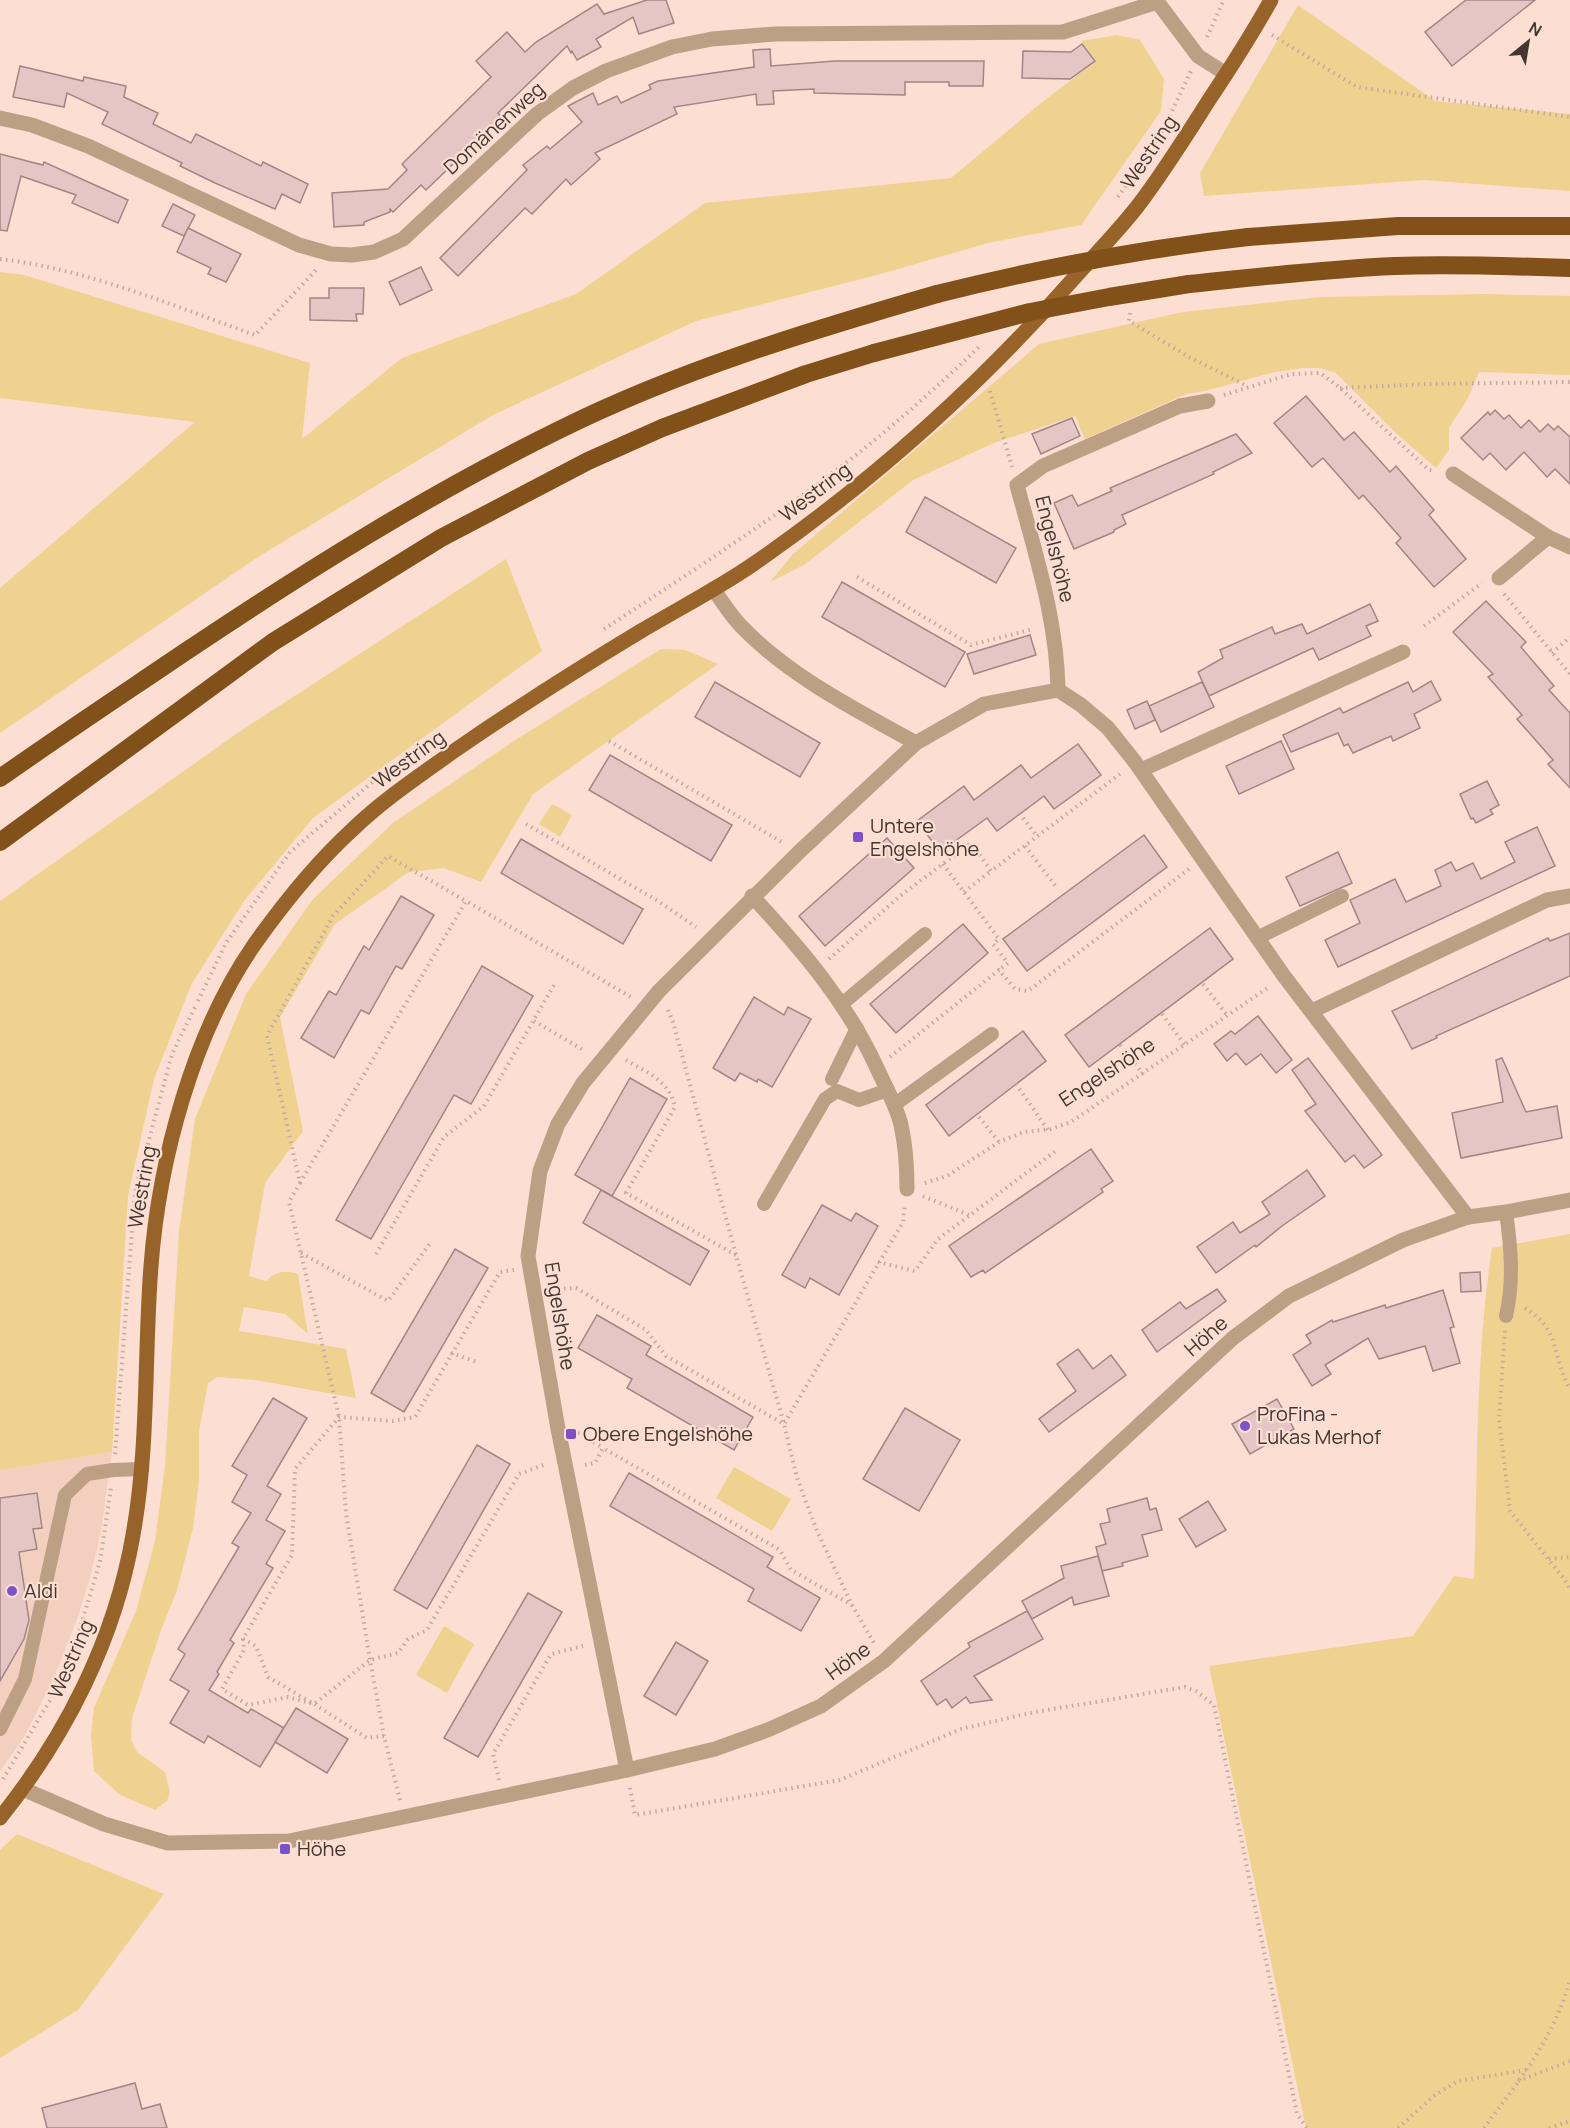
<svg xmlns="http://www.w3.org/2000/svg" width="1570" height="2128" font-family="Manrope,sans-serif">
  <rect width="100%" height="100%" fill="#fcded2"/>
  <polygon fill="#f3cfc0" points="112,1452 101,1531 90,1578 77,1619 54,1678 24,1737 0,1771 0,1470"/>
  <g fill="#f0d290">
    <polygon points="1298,5 1435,101 1570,114 1570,191 1424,180 1204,196 1200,173"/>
    <polygon points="1117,35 1140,40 1164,79 1161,111 1081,225 988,243 877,275 696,321 493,415 258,557 0,733 0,588 195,422 0,398 0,272 24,275 310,363 302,439 402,358 576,294 705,203 951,178 1041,103 1096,61 1081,41"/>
    <polygon points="1485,294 1570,296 1570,375 1479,372 1468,398 1449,428 1449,450 1436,468 1397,434 1336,373 1320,368 1303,368 1275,372 1205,391 1186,394 1085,439 1075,416 994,443 913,480 804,565 770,582 793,554 1039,344 1183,312 1321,297"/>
    <polygon points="506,559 542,651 313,818 244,901 191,985 154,1079 128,1196 112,1452 0,1470 0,901 239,732"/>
    <path d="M661 649 685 650 718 664 533 794 481 882 444 868 409 872 335 924 280 1017 303 1131 265 1183 249 1276 266 1281C277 1271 284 1270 298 1274L308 1334 285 1314 244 1307 239 1331 346 1349 356 1398 255 1380 217 1377 208 1383 199 1431V1480L193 1528 177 1590 160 1633 132 1718 131 1739 137 1752 165 1772 170 1792 167 1801 155 1810 120 1795 94 1771 91 1735 94 1708 136 1611 155 1541 165 1466 179 1231 195 1119 246 994 313 899 394 822 517 739Z"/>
    <polygon points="552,804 572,815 560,837 539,824"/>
    <path d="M1570 1234V2128H1306L1209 1666 1413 1636 1454 1576 1474 1579C1478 1470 1475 1357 1492 1248Z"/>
    <polygon points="734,1467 791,1499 772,1531 716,1498"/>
    <polygon points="444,1626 474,1644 447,1693 416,1675"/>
    <polygon points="17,1834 164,1894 78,2010 0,2058 0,1850"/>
  </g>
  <g fill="#e6c6c4" stroke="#a38583" stroke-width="1.5">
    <polygon points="647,0 666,0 674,23 639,34 633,17 596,39 601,47 577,60 572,51 571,53 567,46 498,113 502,117 426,190 421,185 393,212 390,209 390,212 364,222 364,225 334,227 332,193 388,189 407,170 402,164 491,77 476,61 507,32 525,52 536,42 597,4 604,14"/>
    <polygon points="1466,0 1535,0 1452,66 1425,32"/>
    <polygon points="1082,44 1095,61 1070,79 1022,78 1023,51 1071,52"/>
    <polygon points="770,49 771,66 835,61 984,61 983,86 949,86 949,82 905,82 905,95 814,93 814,89 773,91 774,104 757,105 756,94 674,107 677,114 595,153 600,159 571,185 566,179 532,214 525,208 458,276 440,258 527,170 523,165 547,146 550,149 582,122 568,106 593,93 598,105 617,96 621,103 651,89 649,85 658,81 754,67 753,50"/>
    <polygon points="20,66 83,81 84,77 126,86 124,97 158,113 153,124 191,143 196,134 261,166 263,162 308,184 300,203 282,194 275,209 215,183 180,166 182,163 102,124 108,112 67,93 64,107 13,97"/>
    <polygon points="0,154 43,165 44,162 128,200 118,223 72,203 76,195 21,176 7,231 0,230"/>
    <polygon points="173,204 195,215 184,236 162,226"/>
    <polygon points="188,228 241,254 226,282 208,274 211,268 177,252"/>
    <polygon points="421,267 432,290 400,305 389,282"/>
    <polygon points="329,288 364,288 363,314 356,314 357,321 310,320 310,298 329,298"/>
    <polygon points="1306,396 1344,440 1354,432 1390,472 1396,466 1434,510 1429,515 1466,559 1434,587 1396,543 1401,538 1363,495 1359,499 1323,458 1312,467 1274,423"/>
    <polygon points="1495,410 1504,419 1509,415 1521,428 1529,420 1540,432 1548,424 1554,430 1558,426 1570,437 1570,484 1555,469 1547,477 1524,452 1506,470 1490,453 1483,460 1461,438 1488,412 1490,415"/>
    <polygon points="1072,418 1080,436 1041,454 1032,434"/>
    <polygon points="1236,434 1252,453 1213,472 1214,474 1122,515 1126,524 1114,530 1114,532 1074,549 1054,503 1072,495 1078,506 1112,491 1110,488"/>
    <polygon points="925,497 1016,548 996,583 906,532"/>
    <polygon points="842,582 965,652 945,687 822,617"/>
    <polygon points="1486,601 1526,642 1521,647 1554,686 1549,690 1570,713 1570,788 1548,764 1553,760 1517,719 1522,715 1488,677 1493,674 1453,632"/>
    <polygon points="1370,604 1378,621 1366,626 1371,636 1319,660 1313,648 1209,696 1198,672 1223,658 1220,650 1272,627 1275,634 1302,624 1307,634"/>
    <polygon points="1030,635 1036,655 974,674 967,654"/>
    <polygon points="1431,681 1441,700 1414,714 1420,728 1393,741 1391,736 1353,753 1348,744 1344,746 1338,733 1291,752 1283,735 1340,708 1343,713 1408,682 1413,692"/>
    <polygon points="715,682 820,743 800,777 695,717"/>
    <polygon points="1202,682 1214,707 1161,732 1149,706"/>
    <polygon points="1147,701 1155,720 1135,729 1127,710"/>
    <polygon points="1281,741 1294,769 1239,794 1226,766"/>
    <polygon points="1078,744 1101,775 1054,809 1044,796 997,831 987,818 940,852 917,821 964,786 974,800 1021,765 1031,778"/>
    <polygon points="610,755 732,825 711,861 589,790"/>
    <polygon points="1487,781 1499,805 1490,810 1493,814 1476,823 1473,818 1471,819 1460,794"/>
    <polygon points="1537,827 1555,866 1338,967 1325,940 1360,923 1350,900 1395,879 1406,902 1441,886 1435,870 1451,862 1456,871 1473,863 1481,879 1515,862 1505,842"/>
    <polygon points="1144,835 1167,867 1027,971 1003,939"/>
    <polygon points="887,838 914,868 825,946 799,916"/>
    <polygon points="521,839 643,909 623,944 501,873"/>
    <polygon points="1338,852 1352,883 1300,906 1286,877"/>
    <polygon points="401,896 434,915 402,969 396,966 369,1014 361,1010 334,1058 301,1038 329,991 336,995 364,946 369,950"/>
    <polygon points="963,924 988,953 896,1033 870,1004"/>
    <polygon points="1210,928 1233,959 1089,1067 1065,1035"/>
    <polygon points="1570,933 1570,976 1436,1036 1437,1038 1412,1049 1392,1011 1548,938 1550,941"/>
    <polygon points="482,966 533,996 471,1104 454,1095 371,1239 336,1220"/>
    <polygon points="754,997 784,1015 788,1007 811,1019 772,1087 758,1079 757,1082 740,1073 735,1081 713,1068"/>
    <polygon points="1258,1016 1292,1060 1276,1073 1261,1054 1246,1065 1236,1053 1227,1061 1214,1044 1231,1031 1235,1034"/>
    <polygon points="1023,1031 1046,1061 949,1136 926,1105"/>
    <polygon points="1308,1058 1382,1155 1364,1168 1354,1155 1345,1162 1305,1111 1316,1104 1292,1070"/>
    <polygon points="1502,1058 1526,1112 1557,1106 1562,1138 1461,1158 1452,1113 1503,1102 1496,1060"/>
    <polygon points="630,1078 667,1099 612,1196 575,1175"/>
    <polygon points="1091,1149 1113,1181 1101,1189 1103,1192 985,1273 983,1270 971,1277 949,1246"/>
    <polygon points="1307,1170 1325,1196 1282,1226 1256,1247 1255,1245 1216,1273 1197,1247 1233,1222 1240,1233 1270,1214 1262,1202"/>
    <polygon points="601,1190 709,1251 690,1285 583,1223"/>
    <polygon points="822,1205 851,1221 856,1213 878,1226 839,1295 810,1278 805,1288 782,1275"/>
    <polygon points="455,1249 488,1268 404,1412 371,1393"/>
    <polygon points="1480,1272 1481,1291 1461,1292 1460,1273"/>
    <polygon points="1217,1289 1226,1301 1157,1352 1142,1330 1180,1302 1186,1309"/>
    <polygon points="1443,1290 1454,1327 1450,1328 1460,1363 1433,1371 1425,1346 1379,1359 1368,1338 1325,1365 1331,1374 1312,1386 1293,1355 1311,1343 1306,1335 1332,1320 1333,1322 1385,1305 1386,1308"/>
    <polygon points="597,1315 651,1346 646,1355 753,1417 734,1450 627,1388 632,1379 578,1348"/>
    <polygon points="1078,1349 1093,1369 1111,1355 1126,1375 1049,1432 1039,1419 1076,1391 1057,1364"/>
    <polygon points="273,1398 307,1418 267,1486 281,1494 266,1520 285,1531 266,1564 273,1568 230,1640 234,1643 217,1672 219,1674 209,1690 248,1713 251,1709 284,1728 260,1767 208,1736 204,1743 170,1723 189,1691 170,1680 185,1654 178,1649 239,1547 232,1543 251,1513 232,1502 247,1475 232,1466"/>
    <polygon points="1277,1399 1294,1429 1250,1454 1232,1424"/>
    <polygon points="905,1408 960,1440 919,1511 863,1479"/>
    <polygon points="477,1445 510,1464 427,1609 394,1590"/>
    <polygon points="629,1473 773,1557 767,1567 820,1598 801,1631 748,1601 754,1589 610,1506"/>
    <polygon points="37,1493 42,1528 33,1529 37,1549 19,1552 29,1620 24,1639 0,1681 0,1498"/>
    <polygon points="1147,1498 1150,1510 1156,1508 1162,1530 1142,1535 1148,1556 1122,1563 1123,1566 1102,1571 1096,1547 1106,1544 1100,1524 1110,1522 1107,1509"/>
    <polygon points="1208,1501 1226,1530 1196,1547 1179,1519"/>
    <polygon points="1098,1556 1109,1596 1074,1605 1072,1597 1032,1619 1022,1601 1064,1578 1061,1566"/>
    <polygon points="528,1593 562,1612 478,1757 444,1738"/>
    <polygon points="1027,1611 1043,1639 974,1676 992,1700 970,1703 966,1697 952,1708 946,1699 937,1705 921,1681 970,1647 968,1643"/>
    <polygon points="676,1642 708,1661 676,1715 644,1696"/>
    <polygon points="296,1708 348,1739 327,1773 275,1742"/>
    <polygon points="135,2083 142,2109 160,2104 167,2128 47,2128 42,2108"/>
  </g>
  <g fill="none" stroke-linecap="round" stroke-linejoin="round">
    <g stroke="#c3aaa1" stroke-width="4" stroke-dasharray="1.5 4.5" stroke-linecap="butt">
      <polyline points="1272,35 1357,87 1570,117"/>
      <polyline points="1207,37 1224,0"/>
      <polyline points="1118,197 1163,130 1191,71"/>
      <path d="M0 259C86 269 174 306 255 335L318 268"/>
      <polyline points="1130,313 1129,321 1189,357 1247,386"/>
      <polyline points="1340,388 1427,384 1570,382"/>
      <polyline points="990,391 1012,467"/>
      <polyline points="1224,395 1291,374 1320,373 1340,388 1429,470 1435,471"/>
      <polyline points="857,577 971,645 1033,629"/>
      <polyline points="1504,594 1570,674"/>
      <polyline points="1424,626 1482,583"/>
      <path d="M604 629C688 574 772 520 852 458 896 424 938 386 979 347"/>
      <polyline points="1552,653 1570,637"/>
      <polyline points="609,741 782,842"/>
      <polyline points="1023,818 1037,836"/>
      <polyline points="526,824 658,901 696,927"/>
      <polyline points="1025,846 1057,888"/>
      <polyline points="943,864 999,939 993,944 1008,963 999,970"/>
      <polyline points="964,892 991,871"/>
      <polyline points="829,959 900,896 971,843 991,871 1120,774"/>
      <polyline points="1203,984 1227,1015"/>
      <polyline points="198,1001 226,943 290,852 382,774 424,746"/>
      <polyline points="668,1010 673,1022 736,1255 784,1424 797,1478 817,1531 852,1605 875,1645"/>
      <polyline points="1162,1014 1185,1045"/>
      <polyline points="534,1021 585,1051"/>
      <polyline points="1120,1045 1143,1074"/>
      <polyline points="890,1057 999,970 1015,989 1028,991 1189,869"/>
      <path d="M626 1060C646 1072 670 1081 675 1107L626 1193 736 1255"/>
      <polyline points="1016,1084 1048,1130"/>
      <polyline points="979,1117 999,1142"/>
      <polyline points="300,1183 466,901 631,997"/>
      <polyline points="925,1183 947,1176 999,1142 1024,1132 1051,1129 1071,1122 1269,987"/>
      <polyline points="923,1196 969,1215"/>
      <polyline points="301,1253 388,1301 431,1242"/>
      <polyline points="376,1254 444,1137 484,1106 554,985"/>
      <polyline points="878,1262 915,1271 938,1239 1057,1150"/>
      <polyline points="514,1270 500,1272 415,1417 393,1421 339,1417 295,1469 292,1555 243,1639 244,1650 222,1689 248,1705 288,1697 314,1704 370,1660 398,1653 408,1639 427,1630 519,1474 546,1464"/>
      <polyline points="552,1289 576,1288 646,1330 666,1356 784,1424 903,1222 905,1205"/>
      <path d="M1525 1308C1561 1329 1552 1358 1570 1389"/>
      <polyline points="1505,1331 1499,1419 1510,1511 1565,1580 1570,1589"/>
      <polyline points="451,1353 477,1362"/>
      <polyline points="578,1433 603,1448"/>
      <polyline points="115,1454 135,1192 172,1054 195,1007"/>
      <polyline points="585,1465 595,1463 603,1448 780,1550 791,1570 852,1605"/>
      <polyline points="1549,1559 1570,1557"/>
      <polyline points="243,1639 256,1646 268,1677 314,1704 367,1738 384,1736"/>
      <polyline points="3,1779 67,1672 100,1562 111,1488"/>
      <polyline points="499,1780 493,1754 551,1654 583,1646"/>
      <polyline points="630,1788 635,1815 840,1780 961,1729 1035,1712 1185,1687 1196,1691 1214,1705 1297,2114 1307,2128"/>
      <polyline points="400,1800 384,1736 370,1660 346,1513 339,1417 289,1202 300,1183 267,1036 333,916 388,856 466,901"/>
      <polyline points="1518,2081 1570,2061"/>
      <polyline points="1398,2128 1435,2095 1458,2081 1526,2070"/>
      <path d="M1484 2128C1518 2082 1556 2036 1570 1979"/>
      <polyline points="1549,2128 1570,2121"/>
    </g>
    <g stroke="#bd9f83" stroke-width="14">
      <polyline points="1257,938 1342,896"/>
      <polyline points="842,1004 925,934"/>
      <polyline points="832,1079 857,1028"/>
      <polyline points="894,1105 992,1034"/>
      <polyline points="764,1204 825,1099 837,1091 859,1100 888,1090"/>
      <path d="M1506 1212C1511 1247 1514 1282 1506 1316"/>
      <polyline points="0,1729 25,1679 65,1495 87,1474 113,1470 142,1469"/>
    </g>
    <g stroke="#bd9f83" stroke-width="15">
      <polyline points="1156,0 1198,56 1226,74"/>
      <polyline points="0,118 32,125 88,146 299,245 331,254 352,255 374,252 403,239 537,114 573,88 606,71 672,47 712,39 775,34 1063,32 1157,2"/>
      <polyline points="1453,474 1548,537 1570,547"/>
      <polyline points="1499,578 1548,537"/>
      <path d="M713 589C723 602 732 618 744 629 791 677 858 711 916 743"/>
      <path d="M1058 690C1057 619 1035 553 1017 485L1043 466 1180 406 1208 401"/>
      <polyline points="1141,770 1403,652"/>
      <path d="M752 896C801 949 846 1001 876 1066 885 1086 896 1104 901 1125 906 1147 907 1167 907 1189"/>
      <polyline points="1312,1011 1547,900 1570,896"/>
      <polyline points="627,1770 558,1429 528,1256 540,1171 558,1124 583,1083 659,991 799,852 916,743 984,704 1058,690 1081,705 1108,728 1135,762 1284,976 1468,1217"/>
      <polyline points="23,1789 104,1824 168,1843 289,1841 627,1770 715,1749 770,1729 821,1706 884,1661 1233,1338 1289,1296 1403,1240 1468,1217 1506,1212 1570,1200"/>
    </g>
    <path stroke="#986329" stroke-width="15" d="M0 1818C66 1736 115 1639 133 1535 149 1446 144 1356 151 1266 159 1160 193 1033 254 945 283 904 315 864 352 830 383 800 419 776 454 751 515 709 578 669 641 631 678 609 717 589 752 565 871 483 980 385 1075 277 1096 254 1118 231 1137 207 1163 173 1186 136 1209 100 1231 67 1252 34 1271 0"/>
    <g stroke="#815119" stroke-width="18">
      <polyline points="1248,237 1398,226 1570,226"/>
      <path d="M1189 284C1257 277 1326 269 1395 266 1454 264 1512 266 1570 268"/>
      <path d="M0 778C61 735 123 694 185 652 306 571 430 493 561 429 680 370 809 331 937 294"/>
      <polyline points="0,842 273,642 441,538 588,461 662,428 806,374 874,353"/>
    </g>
    <g stroke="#815119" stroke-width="18">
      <path d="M937 294C1041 268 1141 249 1248 237"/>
      <polyline points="874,353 1030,312 1109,297 1189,284"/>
    </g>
  </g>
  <g fill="#7d51ca" stroke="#fcded2" stroke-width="2">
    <rect x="852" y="831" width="12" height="12" rx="3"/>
    <circle cx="1245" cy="1426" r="6"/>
    <rect x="565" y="1428" width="12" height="12" rx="3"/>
    <circle cx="12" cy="1591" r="6"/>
    <rect x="279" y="1843" width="12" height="12" rx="3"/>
  </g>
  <g text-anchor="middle" stroke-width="4.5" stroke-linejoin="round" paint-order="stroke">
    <g font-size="20" fill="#423631" stroke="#fcded2">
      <text transform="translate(494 128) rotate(-42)" y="7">Domänenweg</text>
      <text transform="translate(1149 152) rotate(-56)" y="7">Westring</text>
      <text transform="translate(815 492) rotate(-37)" y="7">Westring</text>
      <text transform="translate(1055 549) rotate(76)" y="7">Engelshöhe</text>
      <text transform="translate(409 759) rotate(-36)" y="7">Westring</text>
      <text transform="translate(1107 1072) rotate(-33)" y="7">Engelshöhe</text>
      <text transform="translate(142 1187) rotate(-80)" y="7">Westring</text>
      <text transform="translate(560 1316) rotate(81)" y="7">Engelshöhe</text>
      <text transform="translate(1206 1336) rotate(-41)" y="7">Höhe</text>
      <text transform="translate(71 1659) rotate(-66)" y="7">Westring</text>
      <text transform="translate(848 1661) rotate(-36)" y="7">Höhe</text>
    </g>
    <g font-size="20" fill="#423631" stroke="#fcded2" text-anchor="start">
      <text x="870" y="833">Untere<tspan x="870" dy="23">Engelshöhe</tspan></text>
      <text x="1257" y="1421">ProFina -<tspan x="1257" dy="23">Lukas Merhof</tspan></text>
      <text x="583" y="1441">Obere Engelshöhe</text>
      <text x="24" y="1598">Aldi</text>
      <text x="297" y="1856">Höhe</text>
    </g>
  </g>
  <g transform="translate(1528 42) rotate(30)" stroke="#fcded2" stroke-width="4.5" paint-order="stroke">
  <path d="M0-4.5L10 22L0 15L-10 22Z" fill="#423631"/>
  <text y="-9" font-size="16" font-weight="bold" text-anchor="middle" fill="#423631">N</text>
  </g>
</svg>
